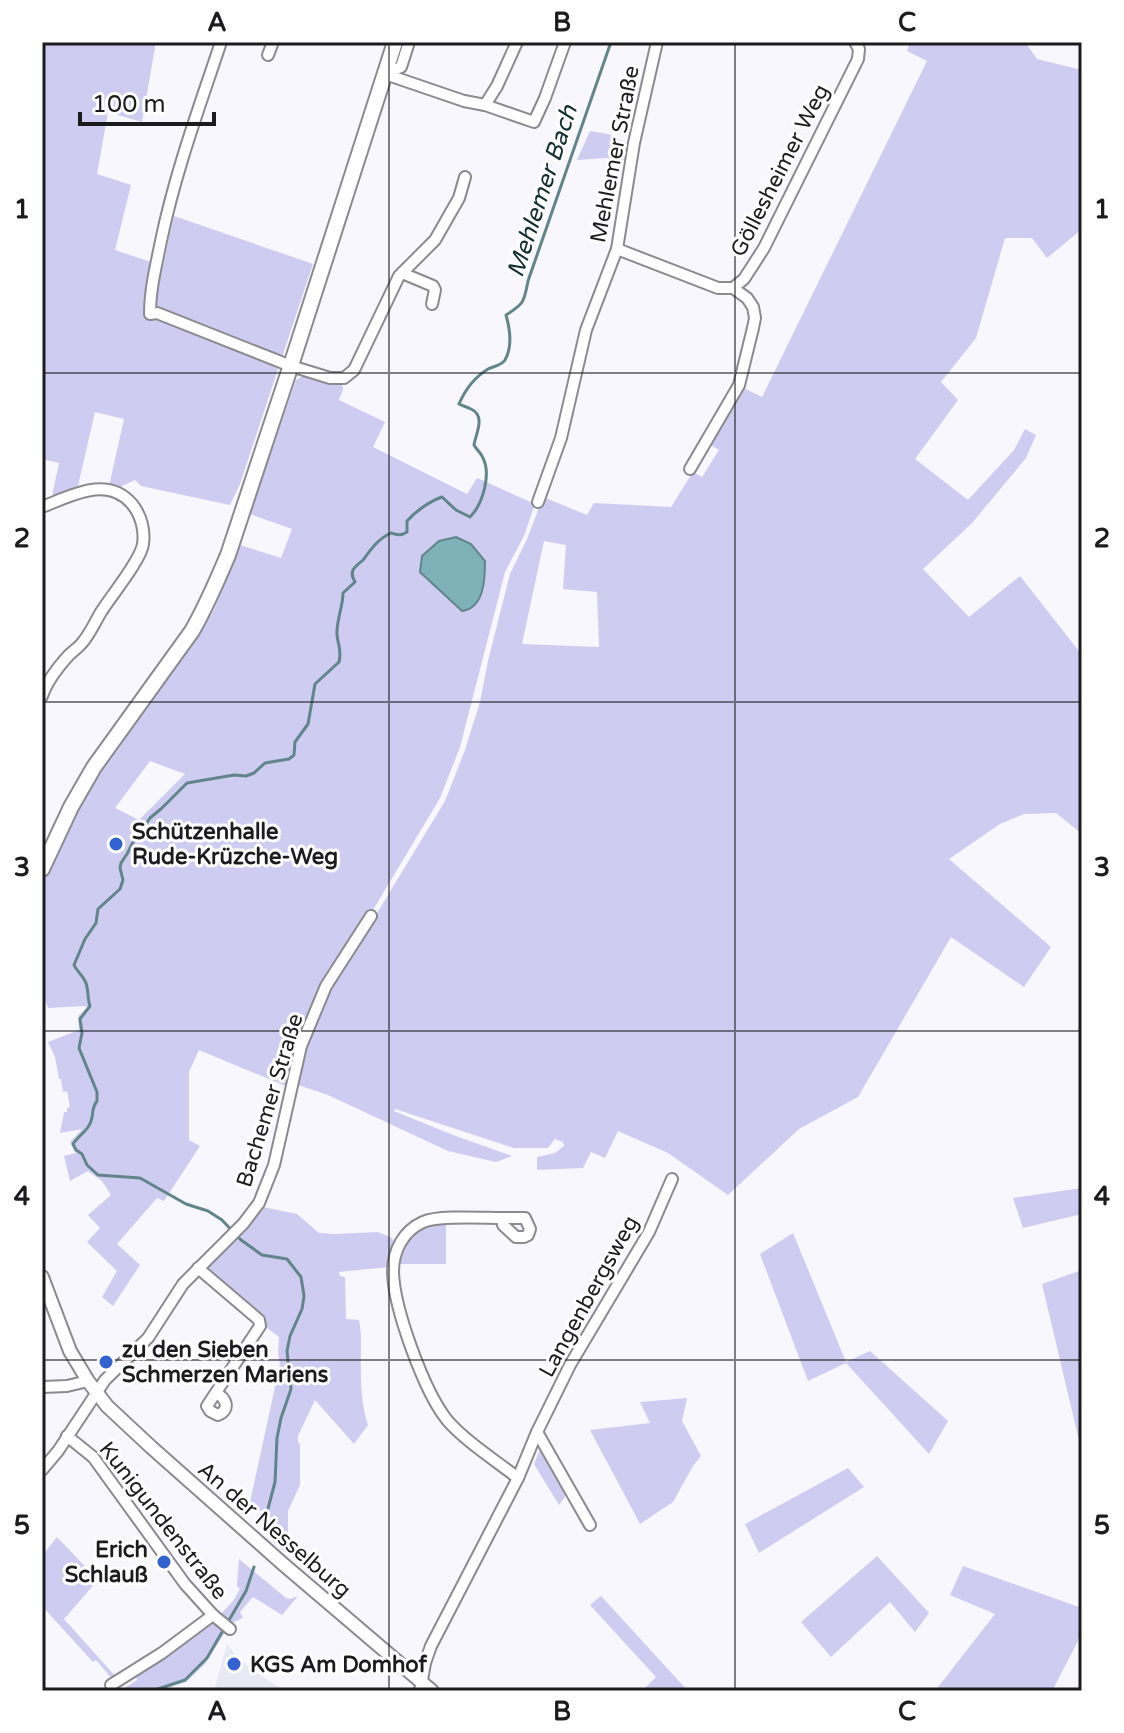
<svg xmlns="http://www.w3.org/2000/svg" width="1124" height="1733" font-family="'Varela Round',sans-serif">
  <rect width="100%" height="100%" fill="#f8f7fd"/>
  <polygon fill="#e9e9f6" points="227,1644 238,1658 254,1671 285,1691 214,1691"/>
  <g fill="#ceccf1" fill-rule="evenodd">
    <polygon points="42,42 156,42 142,122 108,112 97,174 131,185 115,250 163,266 174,216 313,264 240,484 230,505 141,486 135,480 118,488 109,486 124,419 95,412 78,486 52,496 59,463 42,459"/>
    <path d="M910 42H1025L1037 59 1082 70V229L1047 258 1032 238H1005L976 338 941 382 958 400 915 459 968 500 1014 450 1025 429 1036 435 1026 458 972 523 923 569 969 617 1020 576 1082 655V834L1056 813 1024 814 1000 824 949 859 1051 947 1024 987 951 937 858 1097 799 1129 728 1195 668 1153 618 1131 605 1158 591 1152 583 1168 537 1170V1157L555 1153 564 1146 563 1142 555 1139 548 1148H514L395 1109 394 1111 453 1135 512 1156 496 1162 448 1151 328 1095 295 1084 304 1047 328 987 368 928 445 801 465 750 480 702 488 661 510 574 527 539 543 497 587 515 594 503 671 507 693 472 702 477 719 450 709 444 742 387 762 397 927 61 907 51ZM544 541 566 545 563 589 597 592 599 647 522 644Z"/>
    <polygon points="590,131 608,134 629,144 626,160 605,158 577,160"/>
    <path d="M310 376C317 378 341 380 343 387 344 390 340 397 339 400L385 422 373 447 467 494 477 478 535 504 524 536 505 572 460 747 440 798 361 930 324 984 288 1087 199 1050 189 1072V1140L200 1146 164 1201 157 1198 117 1244 140 1265 113 1306 102 1297 117 1271 87 1242 100 1228 88 1215 111 1195 102 1181 88 1171 70 1181 64 1156 76 1153 70 1142 82 1129 60 1133 64 1112H67V1108L70 1107 67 1091 63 1092 61 1079H59L55 1057 48 1042 79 1030 78 1016 87 1008 85 1006 48 1008 42 991V885L88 790 125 735 213 612 240 545 281 558 292 529 250 514 296 380 301 377ZM150 761 185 774 139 820 115 808Z"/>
    <polygon points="1082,1188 1082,1214 1023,1228 1013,1198"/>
    <path d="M263 1207 297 1214 319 1233 336 1234 378 1232 392 1238 394 1243 389 1267 339 1272 340 1276 345 1277 346 1319 359 1320C360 1326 361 1333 361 1340 361 1369 359 1397 368 1425L354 1444 315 1400 298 1436V1442L300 1444V1485L288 1511V1554L274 1543V1522L250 1502 280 1364 278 1354 279 1337 267 1328 263 1318 212 1275 209 1268 211 1264 245 1232Z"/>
    <path d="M437 1224H446V1264H400C403 1242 416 1229 437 1224Z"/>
    <polygon points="793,1233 846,1362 870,1351 948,1421 929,1454 846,1363 808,1381 760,1254"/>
    <polygon points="1082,1270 1082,1453 1042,1284"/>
    <polygon points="687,1398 682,1421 701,1456 693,1466 673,1502 640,1524 590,1430 650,1423 640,1402"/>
    <polygon points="541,1447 567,1494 559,1505 534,1464"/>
    <polygon points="848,1468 864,1487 759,1553 745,1524"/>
    <polygon points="57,1537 98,1580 64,1619 117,1678 113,1680 96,1660 93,1662 42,1606 42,1556"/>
    <polygon points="877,1556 929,1613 915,1632 890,1602 831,1657 801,1622"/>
    <polygon points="239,1559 286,1598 290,1599 298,1596 282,1615 253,1597 240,1612 243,1618 230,1624 205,1664 186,1682 156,1691 120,1691 137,1680 135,1674 197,1634 211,1619 221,1614 233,1601 240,1589 237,1586"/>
    <polygon points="963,1566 1082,1608 1082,1627 1078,1641 1052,1691 935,1691 995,1614 950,1595"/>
    <polygon points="601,1596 688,1691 642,1691 656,1677 590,1605"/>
  </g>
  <path fill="#7eb2b8" stroke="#61858a" stroke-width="2" d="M456 537 471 544 485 561C485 580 484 608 462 611L420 572 422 556 439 541Z"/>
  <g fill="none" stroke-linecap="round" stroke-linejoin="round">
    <g stroke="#61858a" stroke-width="3">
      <path d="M265 1520 275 1482 277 1438 281 1418 291 1389 287 1351 290 1336 302 1309 304 1296 301 1277 287 1259 262 1255 241 1240 222 1220 208 1211 186 1204 140 1178 98 1175 87 1165 82 1154 76 1150 73 1144C78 1136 89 1130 91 1121 94 1113 91 1109 97 1101V1092L79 1048 82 1033 80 1019 90 1006C87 998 89 988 85 981 82 974 77 972 74 965L85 939 96 923 98 909 120 889 123 880 120 868 121 863 127 854 132 844 150 818 162 808 187 783 234 775 246 776 254 773 265 763 289 759 294 755 295 742 308 724 315 684 339 662C342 651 338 645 337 635 336 621 343 607 343 593L355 582C353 578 351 575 353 570 355 566 360 563 363 560 371 549 378 539 391 533 397 535 401 536 407 532V521C416 511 430 501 442 497L456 510 470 517C483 504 492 473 482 456 480 452 476 449 474 445 476 433 486 416 471 409 467 407 463 406 459 404 465 390 475 377 488 369 494 366 501 366 505 360 513 346 510 329 506 315 524 304 524 302 528 281L611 42"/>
      <polyline points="152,1691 185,1680 207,1658 246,1591 254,1567"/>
    </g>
    <g stroke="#8a8a8f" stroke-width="14">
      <g id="minor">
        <path d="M221 42C199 108 175 173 161 241 156 266 150 289 150 314L157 313 291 366 330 378H344L354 370 399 276 435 240 459 198 465 177"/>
        <polyline points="268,55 273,42"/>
        <polyline points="385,74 464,101 485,105 534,122 545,98 565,42"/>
        <polyline points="385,74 401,67 409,42"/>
        <polyline points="485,105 497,86 517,42"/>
        <polyline points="617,249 718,288 733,288 744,279 764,248 858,59 859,49 855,42"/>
        <polyline points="402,273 433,286 435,290 432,304"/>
        <polyline points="690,469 739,385 753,328 755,318 753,307 747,298 733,288"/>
        <polyline points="538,502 561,438 586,330 617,249 634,143 657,42"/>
        <path d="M42 507C71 496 107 475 132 504 141 515 145 530 143 544 141 560 111 596 101 612 95 622 90 634 82 643 78 648 73 651 69 655 58 667 47 681 42 696"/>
        <path d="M502 1218H525L530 1229 528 1235 524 1237H516L503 1225 502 1218C482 1218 439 1215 423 1222 403 1231 393 1251 393 1272 394 1309 424 1391 447 1420 464 1440 496 1461 518 1478"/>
        <path d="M198 1268 259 1320 260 1326 207 1406 210 1411 218 1415C231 1409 226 1398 216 1393"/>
        <polyline points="42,1387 67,1386 88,1381"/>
        <polyline points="537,1432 590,1525"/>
        <polyline points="67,1436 93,1457 185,1584 213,1615 230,1629"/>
        <polyline points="42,1470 58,1451 105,1380 148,1338 183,1284 243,1224 259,1203 274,1165 301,1046 326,986 371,916"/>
        <polyline points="111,1685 162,1653 213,1615"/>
        <polyline points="420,1691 425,1663 431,1646 518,1478 537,1432 570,1365 649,1232 672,1179"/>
      </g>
    </g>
    <g stroke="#8a8a8f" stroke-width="16">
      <polyline id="tertiary" points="42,1277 70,1351 88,1381 107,1406 151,1447 283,1564 432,1691"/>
    </g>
    <g stroke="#8a8a8f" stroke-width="18">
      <path id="secondary" d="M42 869 71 807 94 767 192 631C206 607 217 581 228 555L294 356 395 42"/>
    </g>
    <use href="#minor" stroke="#fff" stroke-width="10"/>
    <use href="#tertiary" stroke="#fff" stroke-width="12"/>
    <use href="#secondary" stroke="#fff" stroke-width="14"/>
  </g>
  <path fill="none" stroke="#1c1c1e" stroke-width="2" stroke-opacity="0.55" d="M389 42V1691M735 42V1691M42 373H1082M42 702H1082M42 1031H1082M42 1360H1082"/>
  <g fill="#3162d1" stroke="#fff" stroke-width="3">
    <circle cx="116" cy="844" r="8"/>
    <circle cx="106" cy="1362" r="8"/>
    <circle cx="164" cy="1562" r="8"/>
    <circle cx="234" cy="1664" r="8"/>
  </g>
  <g text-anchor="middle" stroke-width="6" stroke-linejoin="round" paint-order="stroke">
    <g font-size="22" fill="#1c1c1e" stroke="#fff">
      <text transform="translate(614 154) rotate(-79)" y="8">Mehlemer Straße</text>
      <text transform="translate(779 170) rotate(-63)" y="8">Göllesheimer Weg</text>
      <text transform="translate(269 1100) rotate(-73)" y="8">Bachemer Straße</text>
      <text transform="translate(588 1296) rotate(-61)" y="8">Langenbergsweg</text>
      <text transform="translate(164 1520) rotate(52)" y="8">Kunigundenstraße</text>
      <text transform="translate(275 1529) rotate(41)" y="8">An der Nesselburg</text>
    </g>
    <g font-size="22" font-weight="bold" fill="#1c1c1e" stroke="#fff" text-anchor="start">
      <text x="132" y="839">Schützenhalle<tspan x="132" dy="25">Rude-Krüzche-Weg</tspan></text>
      <text x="122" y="1357">zu den Sieben<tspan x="122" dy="25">Schmerzen Mariens</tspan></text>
      <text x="148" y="1557" text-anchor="end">Erich<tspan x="148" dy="25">Schlauß</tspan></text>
      <text x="250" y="1672">KGS Am Domhof</text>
    </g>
    <g font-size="24" font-style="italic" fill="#122e31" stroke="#fff">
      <text transform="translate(542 191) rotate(-72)" y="8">Mehlemer Bach</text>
    </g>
  </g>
  <rect width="1124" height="1733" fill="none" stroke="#ffffff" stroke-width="88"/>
  <path d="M80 112v12h134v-12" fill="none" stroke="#1c1c1e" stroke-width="4"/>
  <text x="92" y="112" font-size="24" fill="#1c1c1e" stroke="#ffffff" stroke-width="6" paint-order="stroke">100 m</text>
  <rect x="44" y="44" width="1036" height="1645" fill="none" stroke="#1c1c1e" stroke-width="3"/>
  <g font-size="26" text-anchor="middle" font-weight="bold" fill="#1c1c1e">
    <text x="217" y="31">A</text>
    <text x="562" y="31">B</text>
    <text x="907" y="31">C</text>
    <text x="22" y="218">1</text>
    <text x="1102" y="218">1</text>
    <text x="22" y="547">2</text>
    <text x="1102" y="547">2</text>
    <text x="22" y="876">3</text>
    <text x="1102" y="876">3</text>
    <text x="22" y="1205">4</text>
    <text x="1102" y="1205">4</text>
    <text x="22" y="1534">5</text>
    <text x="1102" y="1534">5</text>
    <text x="217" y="1720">A</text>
    <text x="562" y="1720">B</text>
    <text x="907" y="1720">C</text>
  </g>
</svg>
